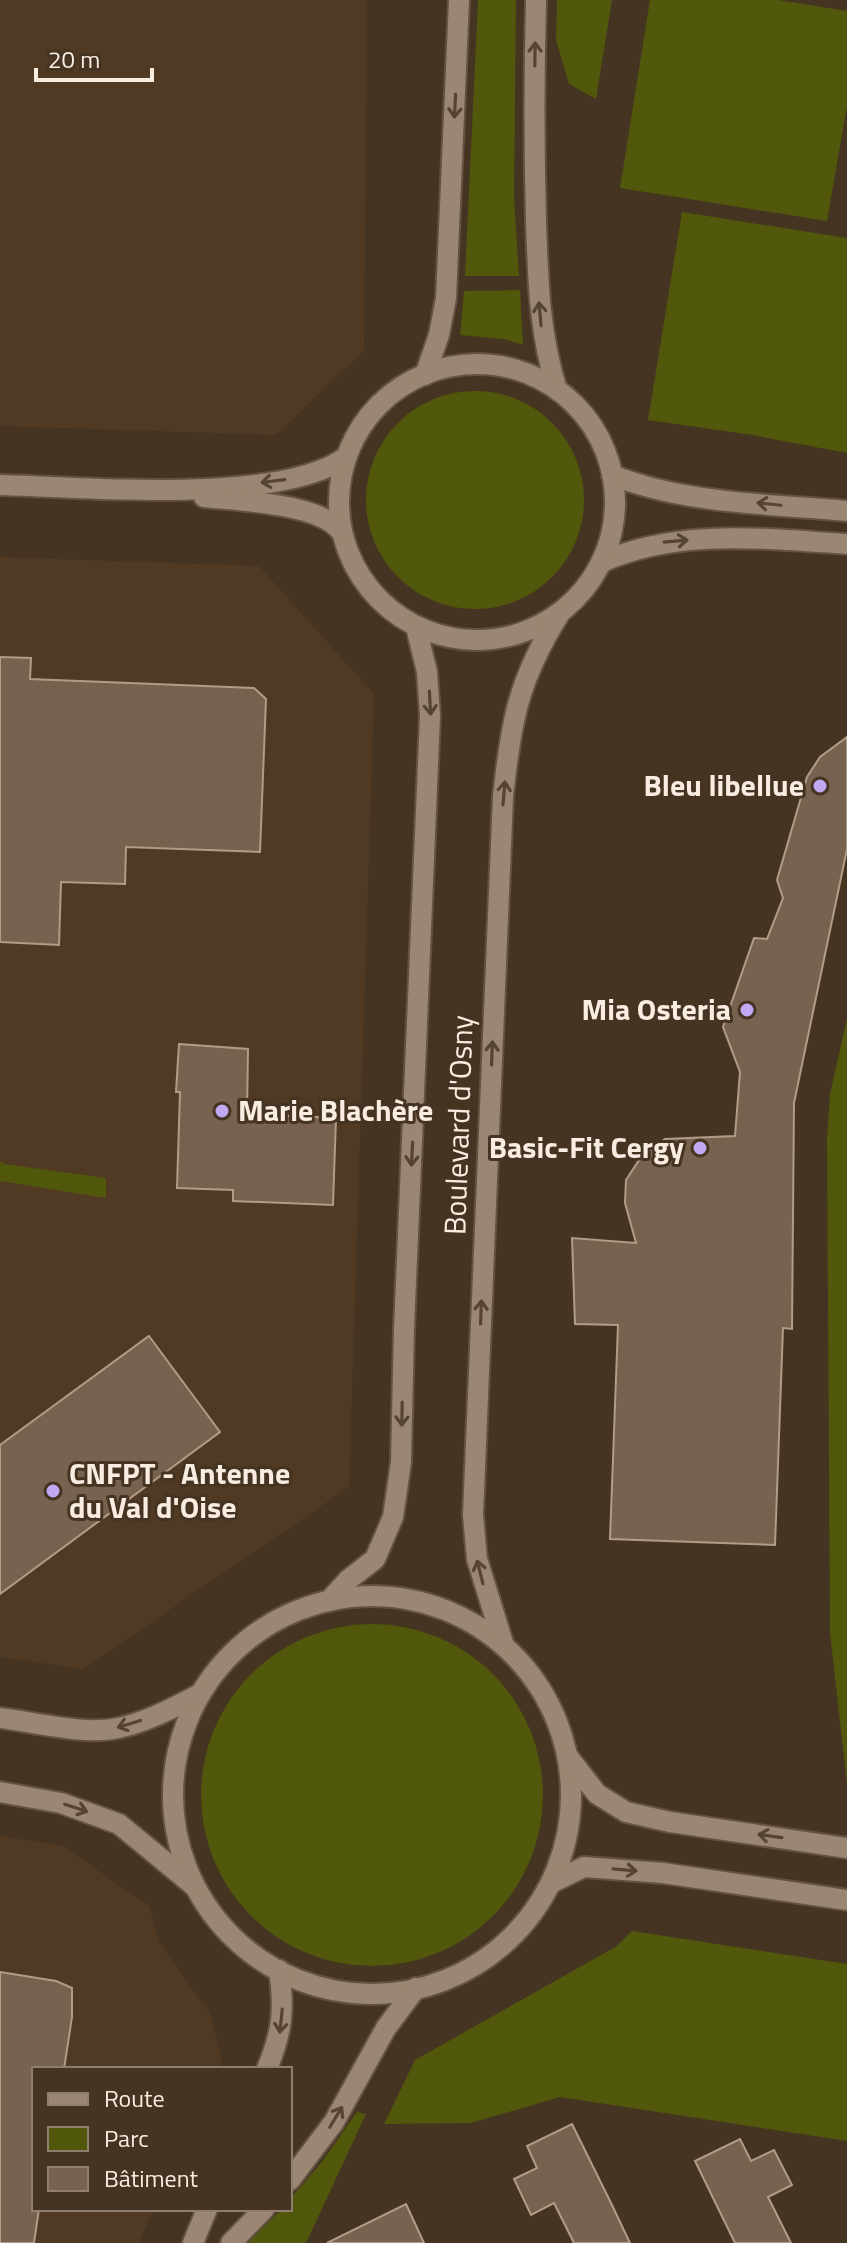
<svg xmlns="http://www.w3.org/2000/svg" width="847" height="2243" font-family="'Titillium Web',sans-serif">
  <rect width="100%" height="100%" fill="#453422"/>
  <g fill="#513a23">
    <polygon points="0,0 367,0 364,350 276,435 0,426"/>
    <polygon points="0,557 259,566 374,694 349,1487 83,1669 0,1657"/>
    <polygon points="0,1836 63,1846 149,1906 159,1942 210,2014 222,2059 217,2069 34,2069 34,2209 154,2209 138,2243 0,2243"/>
  </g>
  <g fill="#51570b">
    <polygon points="478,0 516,0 514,197 519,276 465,276"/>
    <polygon points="557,0 612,0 596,99 569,84 556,40"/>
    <polygon points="650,0 778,0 847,11 847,106 827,221 620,188"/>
    <polygon points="682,212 847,238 847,453 752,435 648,420"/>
    <polygon points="520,290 523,345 504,339 460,335 464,291"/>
    <circle cx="475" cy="500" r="109"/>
    <polygon points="847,1018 847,1784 830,1633 827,1138 830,1094"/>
    <polygon points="0,1161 4,1164 106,1178 106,1198 0,1181"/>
    <circle cx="372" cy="1795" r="171"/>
    <polygon points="632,1931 847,1964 847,2141 560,2097 471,2123 384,2124 415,2060 617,1946"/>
    <polygon points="357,2112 366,2114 306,2243 247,2243 282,2209 290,2209 290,2199 321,2163"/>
  </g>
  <g fill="#76624f" stroke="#b19c88" stroke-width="2">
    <polygon points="0,657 31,658 30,679 254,688 266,699 260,852 126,847 125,884 61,882 59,945 0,942"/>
    <polygon points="847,737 847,849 794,1103 792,1329 783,1328 775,1545 610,1539 618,1325 575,1324 572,1238 636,1243 625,1203 626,1180 641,1157 665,1139 735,1136 740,1072 723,1027 754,938 767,939 783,898 777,880 807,777 820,757"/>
    <polygon points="179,1044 248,1049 247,1114 336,1118 333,1205 233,1201 233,1190 177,1188 180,1092 176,1092"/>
    <polygon points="149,1336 220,1432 0,1594 0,1445"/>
    <polygon points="0,1972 56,1981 72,1988 72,2017 64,2069 34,2069 34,2209 39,2209 34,2243 0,2243"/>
    <polygon points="572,2124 611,2203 630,2243 574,2243 554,2203 531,2215 514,2179 537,2168 527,2146"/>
    <polygon points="740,2139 751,2161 774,2150 792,2185 768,2197 791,2243 735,2243 695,2161"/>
    <polygon points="406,2204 424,2243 327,2243"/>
  </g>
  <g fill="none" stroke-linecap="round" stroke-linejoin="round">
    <g stroke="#615242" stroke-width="24">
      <g id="street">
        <path d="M612 475C685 504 770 504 847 511"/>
        <path d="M602 562C679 528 765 539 847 544"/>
      </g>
    </g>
    <g stroke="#615242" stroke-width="24">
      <g id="secondary">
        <path d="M536 0C534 74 534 147 536 221 538 280 539 332 557 390"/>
        <circle cx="477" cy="502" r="138"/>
        <polyline points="425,375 439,335 446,298 459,0"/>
        <path d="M0 485C83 487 280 505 346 457"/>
        <path d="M204 497C238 501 322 503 342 533"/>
        <circle cx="372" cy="1795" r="199"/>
        <polyline points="329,1601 348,1580 375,1559 393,1517 401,1462 404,1329 430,716 427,672 416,627"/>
        <path d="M504 1646 477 1559 473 1515 503 797C511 721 518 680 560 613"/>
        <path d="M0 1718C33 1722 80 1734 113 1729 143 1724 173 1708 200 1694"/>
        <polyline points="569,1758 597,1794 626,1812 670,1822 847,1848"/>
        <polyline points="0,1792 61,1803 119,1824 193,1885"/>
        <polyline points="551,1883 584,1867 663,1873 847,1900"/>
        <path d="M267 2069C282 2032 285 2010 279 1970"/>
        <polyline points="290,2180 334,2122 386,2028 416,1988"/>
        <polyline points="193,2243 207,2209"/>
        <polyline points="231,2243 264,2209"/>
      </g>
    </g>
    <use href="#street" stroke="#9a8672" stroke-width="20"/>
    <use href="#secondary" stroke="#9a8672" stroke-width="20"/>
  </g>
  <defs><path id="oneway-shaft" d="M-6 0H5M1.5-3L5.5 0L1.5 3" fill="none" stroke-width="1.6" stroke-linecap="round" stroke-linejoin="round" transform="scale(2)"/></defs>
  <g stroke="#564432">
    <use href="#oneway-shaft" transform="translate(535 54) rotate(-89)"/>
    <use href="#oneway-shaft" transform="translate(455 106) rotate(93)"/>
    <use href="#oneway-shaft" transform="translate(540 314) rotate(-95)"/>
    <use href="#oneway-shaft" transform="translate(273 481) rotate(173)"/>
    <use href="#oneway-shaft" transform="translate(769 504) rotate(-174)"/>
    <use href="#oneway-shaft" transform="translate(676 541) rotate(-5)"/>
    <use href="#oneway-shaft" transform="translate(430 703) rotate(87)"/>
    <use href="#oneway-shaft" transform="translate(504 793) rotate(-85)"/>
    <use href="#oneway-shaft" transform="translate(492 1053) rotate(-88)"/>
    <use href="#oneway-shaft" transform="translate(412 1154) rotate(93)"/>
    <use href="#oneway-shaft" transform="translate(481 1312) rotate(-88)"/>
    <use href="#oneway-shaft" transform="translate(402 1414) rotate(91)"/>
    <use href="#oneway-shaft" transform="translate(480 1572) rotate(-104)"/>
    <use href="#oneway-shaft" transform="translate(129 1724) rotate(163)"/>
    <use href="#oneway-shaft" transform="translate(76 1808) rotate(18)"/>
    <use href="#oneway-shaft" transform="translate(770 1836) rotate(-172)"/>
    <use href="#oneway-shaft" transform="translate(625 1870) rotate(5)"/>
    <use href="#oneway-shaft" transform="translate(281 2021) rotate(96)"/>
    <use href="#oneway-shaft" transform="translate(336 2117) rotate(-59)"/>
  </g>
  <g fill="#c1a8f3" stroke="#453422" stroke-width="3">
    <circle cx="820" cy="786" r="8"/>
    <circle cx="747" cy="1010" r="8"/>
    <circle cx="222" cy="1111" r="8"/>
    <circle cx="700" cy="1148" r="8"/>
    <circle cx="53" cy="1491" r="8"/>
  </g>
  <g text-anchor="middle" stroke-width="6" stroke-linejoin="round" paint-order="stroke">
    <g font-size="30" font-weight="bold" fill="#f9ede2" stroke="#453422" text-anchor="end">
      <text x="804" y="796">Bleu libellue</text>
      <text x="731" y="1020">Mia Osteria</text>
      <text x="238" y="1121" text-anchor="start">Marie Blachère</text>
      <text x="684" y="1158">Basic-Fit Cergy</text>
      <text x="69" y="1484" text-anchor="start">CNFPT - Antenne<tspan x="69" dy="34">du Val d'Oise</tspan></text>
    </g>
    <g font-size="30" fill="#f9ede2" stroke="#453422">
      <text transform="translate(459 1125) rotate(-88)" y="10">Boulevard d'Osny</text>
    </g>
  </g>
  <rect x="32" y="2067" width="260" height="144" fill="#453422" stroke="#8d7e6f" stroke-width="2"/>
  <rect x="48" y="2093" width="40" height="12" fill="#9a8672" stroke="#8d7e6f" stroke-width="2"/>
  <text x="104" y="2107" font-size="24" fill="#f9ede2">Route</text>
  <rect x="48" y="2127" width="40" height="24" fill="#51570b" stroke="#8d7e6f" stroke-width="2"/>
  <text x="104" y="2147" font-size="24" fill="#f9ede2">Parc</text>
  <rect x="48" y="2167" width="40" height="24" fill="#76624f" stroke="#8d7e6f" stroke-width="2"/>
  <text x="104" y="2187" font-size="24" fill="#f9ede2">Bâtiment</text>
  <path d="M36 68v12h116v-12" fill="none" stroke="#f9ede2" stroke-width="4"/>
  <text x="48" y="68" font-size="24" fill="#f9ede2" stroke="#453422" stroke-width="6" paint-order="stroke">20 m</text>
</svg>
